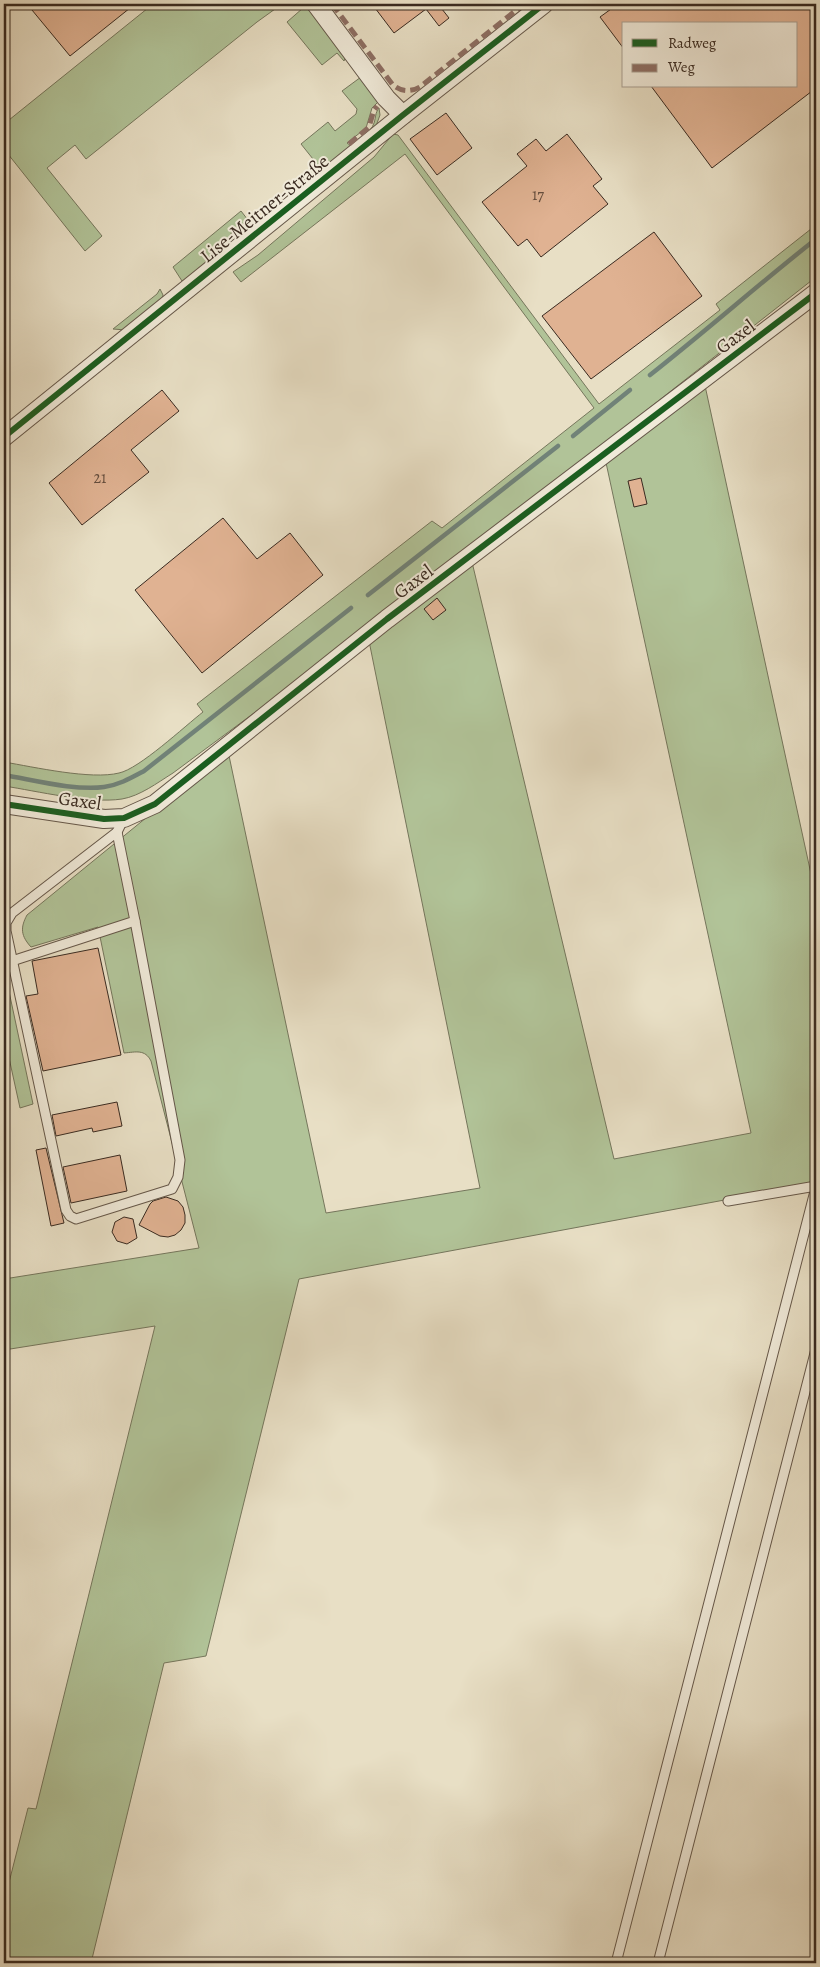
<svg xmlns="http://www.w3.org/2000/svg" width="820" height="1967" font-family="Alegreya,serif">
  <rect width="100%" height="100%" fill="#e8dfc5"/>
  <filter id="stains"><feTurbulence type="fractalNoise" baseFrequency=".004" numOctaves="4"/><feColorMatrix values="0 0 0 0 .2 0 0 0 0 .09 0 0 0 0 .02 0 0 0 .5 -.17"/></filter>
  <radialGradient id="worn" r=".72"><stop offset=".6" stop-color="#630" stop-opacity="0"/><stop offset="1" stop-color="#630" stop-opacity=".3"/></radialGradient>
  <g fill="#b1c398" stroke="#75765c">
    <polygon points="153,4 282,4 257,22 86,159 75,145 47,168 102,236 85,251 4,149 4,124"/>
    <polygon points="301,4 306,4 346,56 344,61 337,53 322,65 287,22 303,8"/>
    <path d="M361 77 378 102 372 108 366 128 347 143 351 146C358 140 371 133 374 123 376 117 375 113 379 108L380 115 376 126 312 180 304 179 303 176 317 164 301 144 328 122 335 131 356 114 357 109 342 91Z"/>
    <path d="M393 134 398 135 599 404 720 310 716 304 816 225V277L373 625 173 773C157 783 140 796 122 799 90 804 37 791 4 786V762C34 767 91 780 119 773 139 769 185 726 203 712L197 704 432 521 442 528 594 408 405 154 241 282 233 272 258 255 374 157Z"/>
    <polygon points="241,211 248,220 231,233 233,244 187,281 182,281 173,267"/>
    <polygon points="160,289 163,295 162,301 126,330 113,329 157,294"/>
    <path d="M704 381 816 897V1183L299 1279 206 1656 164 1663 91 1963H4V1902L28 1808 36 1809 155 1326 4 1350V1279L199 1248 151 1061C145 1049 136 1052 124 1053L98 927 31 947C21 936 20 928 27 915L228 751 326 1213 480 1188 369 641 472 562 614 1159 751 1133 605 458Z"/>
    <polygon points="4,968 33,1104 20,1108 4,1035"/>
  </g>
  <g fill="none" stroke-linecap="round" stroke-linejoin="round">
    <g stroke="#718278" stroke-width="4.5">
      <path d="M650 375C706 331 760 283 816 239"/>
      <polyline points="573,436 630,390"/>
      <polyline points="368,595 558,446"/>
      <path d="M4 775C34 780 75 791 104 787 119 785 131 778 144 771L351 608"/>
    </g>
  </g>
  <g fill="#e0b292" stroke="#392a20">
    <polygon points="27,4 135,4 70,56"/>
    <polygon points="372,4 438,4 449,18 439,26 426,9 394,33"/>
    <polygon points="618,4 816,4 816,88 712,168 651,86 796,86 796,24 624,24 624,49 600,17"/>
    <polygon points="446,113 472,148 437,175 410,139"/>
    <polygon points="567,134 602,179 593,186 608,204 541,257 527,239 518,246 482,202 527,166 517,154 536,139 546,151"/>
    <polygon points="654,232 702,296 591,379 542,316"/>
    <polygon points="162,390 179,411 131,450 149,472 82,525 49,483"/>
    <polygon points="641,478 647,504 634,507 628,481"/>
    <polygon points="223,518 257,559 290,533 323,575 202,673 135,590"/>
    <polygon points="437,598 446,610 433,620 424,609"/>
    <polygon points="98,948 121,1055 43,1071 26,996 38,994 32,961"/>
    <polygon points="117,1102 122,1126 93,1132 92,1128 56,1136 52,1115"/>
    <polygon points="46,1148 64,1223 51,1226 36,1150"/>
    <polygon points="120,1155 127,1191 71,1203 63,1167"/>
    <polygon points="166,1197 178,1201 183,1207 185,1215 185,1223 181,1230 175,1235 168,1237 160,1236 139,1225 150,1204 153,1201"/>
    <polygon points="124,1217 133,1219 137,1238 127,1244 117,1241 112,1232 115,1222"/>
  </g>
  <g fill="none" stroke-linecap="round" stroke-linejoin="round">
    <g stroke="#655749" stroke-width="11">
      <g id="service">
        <polyline points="124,818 117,832 12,913 6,923 6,931 66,1210 70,1216 76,1219 172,1189 178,1177 180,1160 135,921"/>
        <polyline points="12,961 135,921 117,832"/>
        <polyline points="728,1201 816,1186"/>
        <polyline points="616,1963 816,1187"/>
        <polyline points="658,1963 816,1349"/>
      </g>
    </g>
    <g stroke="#655749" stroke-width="20">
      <g id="minor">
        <polyline points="316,4 386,98 403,115"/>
        <polyline points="4,437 403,115 544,4"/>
        <polyline points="4,804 104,819 124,818 155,804 387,619 816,293"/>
      </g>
    </g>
    <use href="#service" stroke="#f0ead9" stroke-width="9"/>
    <use href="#minor" stroke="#f0ead9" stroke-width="18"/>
    <g stroke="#8d6e63" stroke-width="5" stroke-dasharray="10 5" stroke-linecap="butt">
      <path d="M332 4 393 85C401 92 411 92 420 87L524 4"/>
      <polyline points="349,144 369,127 374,110 377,106"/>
    </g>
    <g stroke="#f0ead9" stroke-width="9">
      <g id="cycleway">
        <polyline points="4,437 403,115 544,4"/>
        <polyline points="4,804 104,819 124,818 155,804 387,619 816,293"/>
      </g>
    </g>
    <use href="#cycleway" stroke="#1b5e20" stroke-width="6"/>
  </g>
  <g text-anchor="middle" stroke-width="4" stroke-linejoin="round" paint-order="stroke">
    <g font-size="16" fill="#634c3c">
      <text x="538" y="200">17</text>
      <text x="100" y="483">21</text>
    </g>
    <g font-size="19" fill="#392a20" stroke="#f0ead9">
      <text transform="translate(264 208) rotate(-39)" y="7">Lise-Meitner-Straße</text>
      <text transform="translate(735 336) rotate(-37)" y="7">Gaxel</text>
      <text transform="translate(413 581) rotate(-37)" y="7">Gaxel</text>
      <text transform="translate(80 800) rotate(8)" y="7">Gaxel</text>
    </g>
  </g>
  <rect width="820" height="1967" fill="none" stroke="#e8dfc5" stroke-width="20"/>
  <rect x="5" y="5" width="810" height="1957" fill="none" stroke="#392a20" stroke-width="2.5"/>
  <rect x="10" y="10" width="800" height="1947" fill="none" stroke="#392a20"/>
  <rect x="622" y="22" width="175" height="65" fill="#f0ead9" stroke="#a79d8f"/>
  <rect x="632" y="39" width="25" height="8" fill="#1b5e20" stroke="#a79d8f"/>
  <text x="668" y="48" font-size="15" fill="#392a20">Radweg</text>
  <rect x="632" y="64" width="25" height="8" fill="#8d6e63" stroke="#a79d8f"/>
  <text x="668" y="72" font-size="15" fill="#392a20">Weg</text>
  <rect width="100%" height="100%" filter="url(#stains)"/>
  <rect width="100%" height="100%" fill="url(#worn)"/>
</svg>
